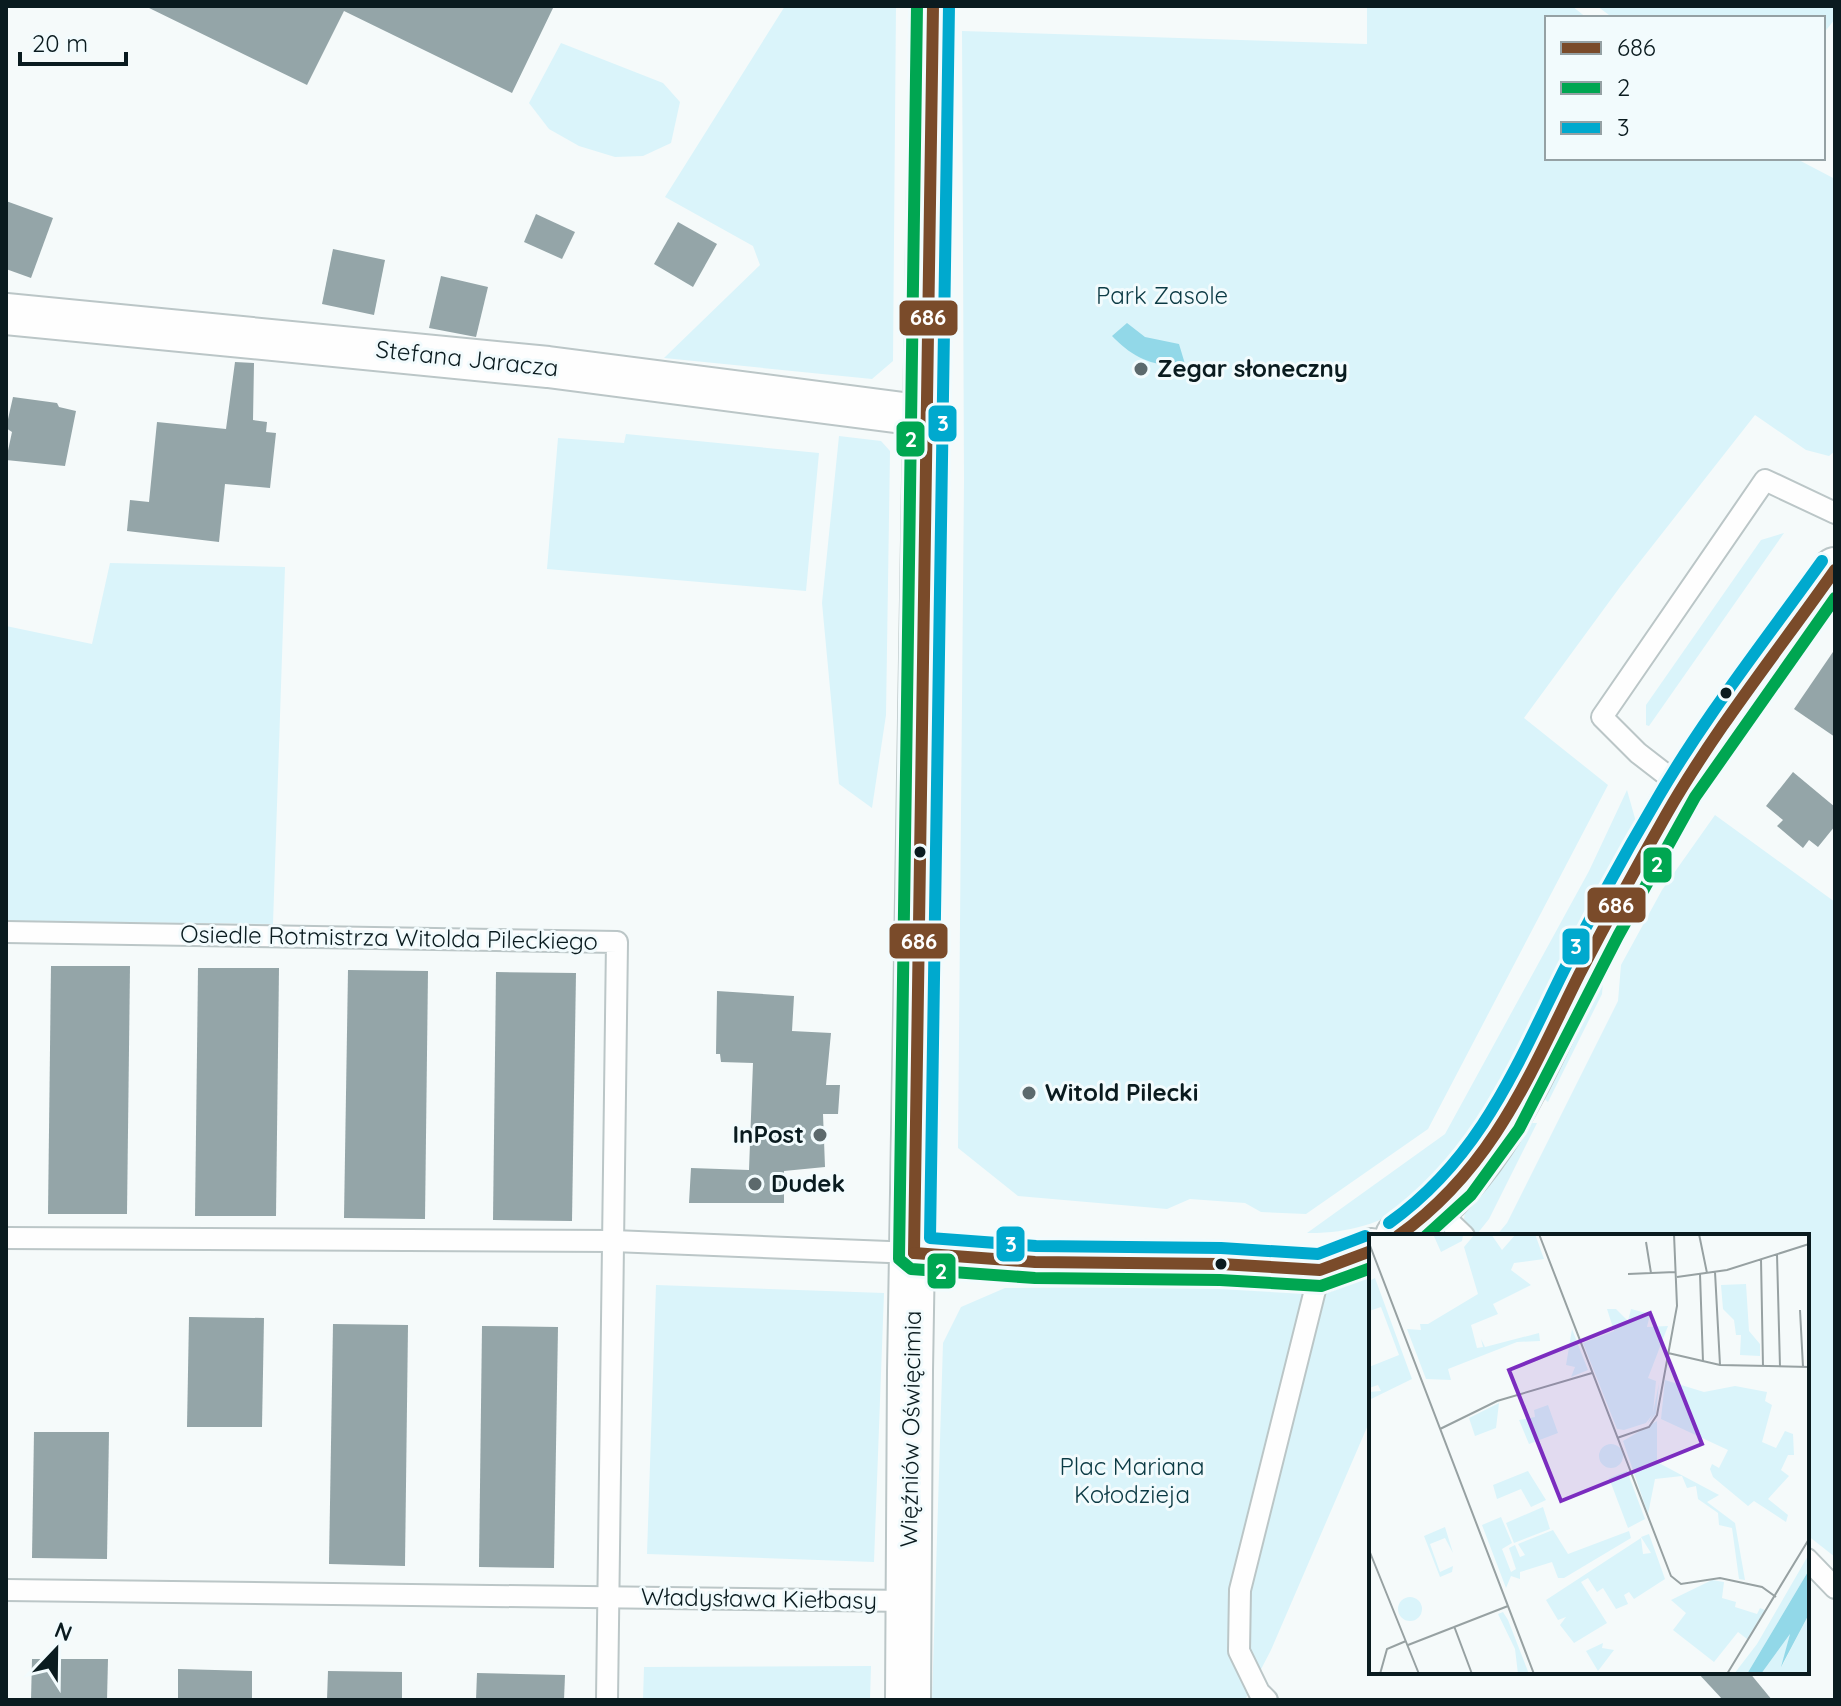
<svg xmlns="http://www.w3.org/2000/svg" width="1841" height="1706" font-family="Quicksand,sans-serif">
  <rect width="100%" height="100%" fill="#f5fafa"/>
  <g fill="#daf4fa">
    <polygon points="785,6 896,6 893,361 872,379 664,358 760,265 753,246 665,197"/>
    <polygon points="1367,6 1572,6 1587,18 1547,18 1547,158 1795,158 1835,179 1835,451 1829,456 1806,450 1755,415 1620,587 1524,718 1608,785 1428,1129 1306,1214 1261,1212 1245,1203 1190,1199 1167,1209 1018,1196 958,1148 964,480 962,31 1367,44"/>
    <polygon points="1597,6 1833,6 1835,19 1823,34 1823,18 1613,18"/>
    <polygon points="561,43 663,83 680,102 671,143 643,156 615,157 579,146 549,129 529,103"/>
    <polygon points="626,434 819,453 806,591 547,569 558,438 624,443"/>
    <polygon points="839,436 881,441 890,451 886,715 872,808 839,784 822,603"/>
    <polygon points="1784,533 1649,726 1646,725 1646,705 1761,540"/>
    <polygon points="110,563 285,567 273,924 6,921 6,626 92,644"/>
    <path d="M1627 790 1636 822 1633 831 1478 1126C1435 1193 1390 1234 1307 1233L1445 1134 1589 871Z"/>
    <polygon points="1715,815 1835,902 1835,1557 1807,1535 1807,1236 1496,1236 1507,1223 1618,1001 1621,965 1662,890"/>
    <polygon points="1604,969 1602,994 1548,1102 1540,1095"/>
    <polygon points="1527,1123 1537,1123 1489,1219 1477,1234 1464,1219 1465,1211 1498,1172"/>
    <polygon points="1371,1270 1371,1418 1271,1650 1245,1700 932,1700 943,1343 961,1307 1005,1288 1335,1285"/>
    <polygon points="656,1285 884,1293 874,1562 647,1554"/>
    <polygon points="871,1666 870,1700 643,1700 644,1667"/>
  </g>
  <path fill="#92d8e8" d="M1127 323 1145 337 1179 344 1185 364C1155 369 1132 357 1112 336Z"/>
  <g fill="#94a5a8">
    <polygon points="145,6 554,6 512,93 344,11 307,85"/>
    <polygon points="6,201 53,218 31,278 6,269"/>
    <polygon points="536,214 575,232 562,259 524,242"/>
    <polygon points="678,222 717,244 693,287 654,264"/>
    <polygon points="333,249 385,260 374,315 322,304"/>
    <polygon points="441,276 488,287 476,337 429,328"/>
    <polygon points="235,362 254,363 253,420 267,422 266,432 276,433 270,488 225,484 219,542 127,531 130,500 149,502 157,422 226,429"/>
    <polygon points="13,397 57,403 59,407 76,411 65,466 6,460 12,432 6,428"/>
    <polygon points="1835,649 1835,737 1794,709"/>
    <polygon points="1793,772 1835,807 1835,826 1818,847 1809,840 1803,848 1777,826 1783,820 1766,806"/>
    <polygon points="51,966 130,966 127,1214 48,1214"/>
    <polygon points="198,968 279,968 276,1216 195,1216"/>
    <polygon points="348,970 428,971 425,1219 344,1218"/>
    <polygon points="496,972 576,973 572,1221 493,1220"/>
    <polygon points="717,991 794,996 792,1031 831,1033 826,1085 840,1085 838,1114 823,1114 825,1167 784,1171 784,1203 689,1203 691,1168 749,1170 753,1063 721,1062 720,1054 716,1054"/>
    <polygon points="189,1317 264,1318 262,1427 187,1427"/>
    <polygon points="333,1324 408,1325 405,1566 329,1564"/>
    <polygon points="482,1326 558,1327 554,1568 479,1567"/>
    <polygon points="34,1432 109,1432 107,1559 32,1558"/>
    <polygon points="32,1659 108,1659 107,1700 31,1700"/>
    <polygon points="178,1669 252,1671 252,1700 178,1700"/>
    <polygon points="328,1671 402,1672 402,1700 327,1700"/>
    <polygon points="1697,1672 1749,1672 1772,1700 1723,1700"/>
    <polygon points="477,1673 565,1675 564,1700 476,1700"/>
  </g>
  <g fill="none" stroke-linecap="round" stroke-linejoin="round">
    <g stroke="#bbc6c7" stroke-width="24">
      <g id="lane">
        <polyline points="1682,787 1638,753 1602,717 1765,480 1835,513"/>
        <polyline points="6,932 617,942 607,1700"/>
        <polyline points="1436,1209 1464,1236"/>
        <polyline points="6,1238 613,1241 914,1253"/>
        <polyline points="1807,1559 1835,1588"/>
        <polyline points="6,1590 910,1601"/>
        <polyline points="1267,1700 1259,1692 1239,1651 1240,1590 1320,1270"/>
      </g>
    </g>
    <g stroke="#bbc6c7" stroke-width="44">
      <polyline id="street" points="6,314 548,367 926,416"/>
    </g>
    <g stroke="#bbc6c7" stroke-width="48">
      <g id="secondary">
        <path d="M1398 1236C1491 1181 1532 1069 1579 976 1611 913 1645 850 1681 789 1727 714 1784 643 1835 570"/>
        <polyline points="914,1253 1035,1262 1221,1264 1320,1270 1371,1251"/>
        <polyline points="908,1700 910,1371 933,6"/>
      </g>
    </g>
    <use href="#lane" stroke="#fefefe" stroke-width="20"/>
    <use href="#street" stroke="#fefefe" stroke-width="40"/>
    <use href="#secondary" stroke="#fefefe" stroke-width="44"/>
    <g stroke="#f2fbfd" stroke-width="18">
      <g id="bus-1">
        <path d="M1398 1236C1493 1168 1529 1076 1579 975 1607 921 1636 868 1666 815 1715 729 1778 651 1835 570"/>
        <polyline points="914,1253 933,6"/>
        <polyline points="914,1253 1035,1262 1221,1264 1320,1270 1371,1251"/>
      </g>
    </g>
    <g stroke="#f2fbfd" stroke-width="18">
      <g id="bus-2">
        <polyline points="917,6 899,1259 911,1269 1035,1278 1220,1280 1321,1286 1371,1268"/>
        <polyline points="1426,1236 1471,1195 1519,1129 1618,936 1695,797 1835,598"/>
      </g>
    </g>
    <g stroke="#f2fbfd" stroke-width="18">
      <g id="bus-3">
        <polyline points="949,6 930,1238 1036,1246 1221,1248 1318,1254 1365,1236"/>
        <path d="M1389 1223C1480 1158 1515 1069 1563 972 1591 916 1621 860 1653 806 1702 720 1764 642 1822 561"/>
      </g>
    </g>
    <use href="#bus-1" stroke="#7a4b2a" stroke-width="12"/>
    <use href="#bus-2" stroke="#00a651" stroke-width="12"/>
    <use href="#bus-3" stroke="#00a9ce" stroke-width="12"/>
  </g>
  <g fill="#5c696c" stroke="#f2fbfd" stroke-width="3">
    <circle cx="1141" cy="369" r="8"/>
    <circle cx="1029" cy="1093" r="8"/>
    <circle cx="820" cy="1135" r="8"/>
    <circle cx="755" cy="1184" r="8"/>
  </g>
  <g fill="#0a1b1f" stroke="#f2fbfd" stroke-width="3">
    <circle cx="1726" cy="693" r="7"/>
    <circle cx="920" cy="852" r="7"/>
    <circle cx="1221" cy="1264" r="7"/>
  </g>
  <g text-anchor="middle" stroke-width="6" stroke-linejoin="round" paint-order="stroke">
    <g font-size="24" fill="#0b3a44" stroke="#f2fbfd">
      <text x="1162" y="304">Park Zasole</text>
      <text x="1132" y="1475">Plac Mariana<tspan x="1132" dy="28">Kołodzieja</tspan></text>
    </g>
    <g font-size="24" fill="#0a1b1f" stroke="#f2fbfd">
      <text transform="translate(467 359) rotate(6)" y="8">Stefana Jaracza</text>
      <text transform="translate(389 938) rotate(1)" y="8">Osiedle Rotmistrza Witolda Pileckiego</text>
      <text transform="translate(911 1429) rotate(-89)" y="8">Więźniów Oświęcimia</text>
      <text transform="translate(759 1599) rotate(1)" y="8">Władysława Kiełbasy</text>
    </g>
    <g font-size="24" font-weight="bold" fill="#0a1b1f" stroke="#f2fbfd" text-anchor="start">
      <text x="1157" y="377">Zegar słoneczny</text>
      <text x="1045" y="1101">Witold Pilecki</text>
      <text x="804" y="1143" text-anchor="end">InPost</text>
      <text x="771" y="1192">Dudek</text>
    </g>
  </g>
  <g transform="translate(1369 1234)">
    <rect width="440" height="440" fill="#f5fafa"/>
    <path d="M64 0H93L94 1 93 7 72 18ZM106 0H122L133 16 147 0H166L175 25 145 29 142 36 162 51 124 70 129 80 102 91 108 114 114 113 112 105 116 113 170 99 171 107 148 108 79 135 82 146 57 145 38 95 52 96 51 90H59L109 60 95 13ZM6 44 43 145 0 166V158L12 157 9 151 0 154V133L30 121 12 73 0 77V47ZM377 50 380 97 391 110V122L371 121 372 101H367L365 86 354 75 352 51ZM238 75H247L259 87 262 75 281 80 278 93 299 92 279 144 287 147 284 179 290 149 287 180 278 190 284 180 277 189 255 196 248 195 214 109 245 97ZM203 95 219 136 202 143 206 133 197 131ZM296 146 335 158 366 152 398 158 396 167 403 171 393 208 407 214 416 197 424 200 425 221H419L412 236 420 242 399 265 419 281 417 288 385 267 379 272 344 243 341 235 343 230 350 234 359 216 292 185ZM130 169 127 194 106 202 100 184ZM179 171 189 199 160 210 150 186 166 183 165 176ZM288 187V228L350 261 338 268 366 289 376 346 370 345 363 294 350 291 349 279 329 265 327 252 318 254 313 242 286 245 279 280 254 207ZM230 222a12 12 0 1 1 24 0a12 12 0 1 1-24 0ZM159 237 177 266 162 273 152 255 128 265 124 251ZM258 237 276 285 259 294 240 244ZM174 273 181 295 145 309 137 289ZM132 283 143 309 133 315 142 338 147 335 140 314 146 311 151 323 156 321 149 310 184 296 199 320 260 297 262 304 195 344H189L183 328 151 338V345L142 342 137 354 113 291ZM76 293 84 319 76 304 61 310 71 338 84 332 83 338 71 343 55 302ZM280 300 296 345 265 365 260 358 255 361 259 370 247 375 234 354 228 358 219 344 212 348 238 389 205 409 191 391 197 383 189 386 177 366 272 304 274 320 282 319 272 303ZM440 320V336L378 440H365L388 410ZM343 346 355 348 353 364 367 368 366 373 388 380 391 374 396 376 378 405 369 398 345 428 304 396 317 379 302 366ZM29 375a12 12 0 1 1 24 0a12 12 0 1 1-24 0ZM134 378 139 386 160 440H149L146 415 129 380ZM440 380V440H392L421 400 413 432ZM234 409 233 414 245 416 229 437 217 417Z" fill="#daf4fa"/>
    <path d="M440 336V380L412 433 421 400 392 440H378Z" fill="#92d8e8"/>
    <path fill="none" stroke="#97a1a2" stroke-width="2" d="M170 0 302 342 312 350 351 344 393 353 407 363M330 0 338 39M277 8 282 39M0 9 165 440M408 20 411 133M392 25 394 133M346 38 351 131M259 40 306 38M331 40 334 128M308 43 358 36 440 10M431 76 434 133M299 119 351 131 440 133M71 195 128 167 223 139M248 204 280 193 288 181 308 72 305 0M0 316 50 440M85 392 103 440M39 411 139 372M11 440 18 415 37 407M358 440 440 305"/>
    <path fill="#7b2cbf" fill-opacity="0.15" stroke="#7b2cbf" stroke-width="4" d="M281 79 333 210 192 267 140 136Z"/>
    <rect width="440" height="440" fill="none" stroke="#0a1b1f" stroke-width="4"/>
  </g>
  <g stroke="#f2fbfd" stroke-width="3">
    <rect x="898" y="299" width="61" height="38" rx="8" fill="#7a4b2a"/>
    <rect x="927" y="404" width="31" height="39" rx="8" fill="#00a9ce"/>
    <rect x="895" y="420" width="31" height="38" rx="8" fill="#00a651"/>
    <rect x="1642" y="846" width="31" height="38" rx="8" fill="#00a651"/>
    <rect x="1586" y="886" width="61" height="38" rx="8" fill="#7a4b2a"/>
    <rect x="888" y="922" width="61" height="38" rx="8" fill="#7a4b2a"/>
    <rect x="1561" y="927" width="30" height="39" rx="8" fill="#00a9ce"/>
    <rect x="995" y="1225" width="31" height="38" rx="8" fill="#00a9ce"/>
    <rect x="926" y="1252" width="31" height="38" rx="8" fill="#00a651"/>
  </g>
  <g font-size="22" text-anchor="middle" font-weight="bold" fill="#fff">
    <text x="928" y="325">686</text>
    <text x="943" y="431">3</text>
    <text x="911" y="447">2</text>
    <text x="1657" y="872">2</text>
    <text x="1616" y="913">686</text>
    <text x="919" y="949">686</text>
    <text x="1576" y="954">3</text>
    <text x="1011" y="1252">3</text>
    <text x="941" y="1279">2</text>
  </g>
  <rect width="1841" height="1706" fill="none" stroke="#0a1b1f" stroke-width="16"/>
  <rect x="1545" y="16" width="280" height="144" fill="#f2fbfd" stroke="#95a1a4" stroke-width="2"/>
  <rect x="1561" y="42" width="40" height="12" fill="#7a4b2a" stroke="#95a1a4" stroke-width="2"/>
  <text x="1617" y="56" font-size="24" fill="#0a1b1f">686</text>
  <rect x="1561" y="82" width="40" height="12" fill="#00a651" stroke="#95a1a4" stroke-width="2"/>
  <text x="1617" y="96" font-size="24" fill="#0a1b1f">2</text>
  <rect x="1561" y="122" width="40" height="12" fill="#00a9ce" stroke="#95a1a4" stroke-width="2"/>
  <text x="1617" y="136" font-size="24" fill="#0a1b1f">3</text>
  <g transform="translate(56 1650) rotate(22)" stroke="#f2fbfd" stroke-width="6" paint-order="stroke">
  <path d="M0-6L14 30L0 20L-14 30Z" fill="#0a1b1f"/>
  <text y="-12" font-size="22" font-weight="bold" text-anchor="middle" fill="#0a1b1f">N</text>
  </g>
  <path d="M20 52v12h106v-12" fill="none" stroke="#0a1b1f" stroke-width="4"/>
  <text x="32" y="52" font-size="24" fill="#0a1b1f" stroke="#f2fbfd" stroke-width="6" paint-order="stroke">20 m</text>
</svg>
